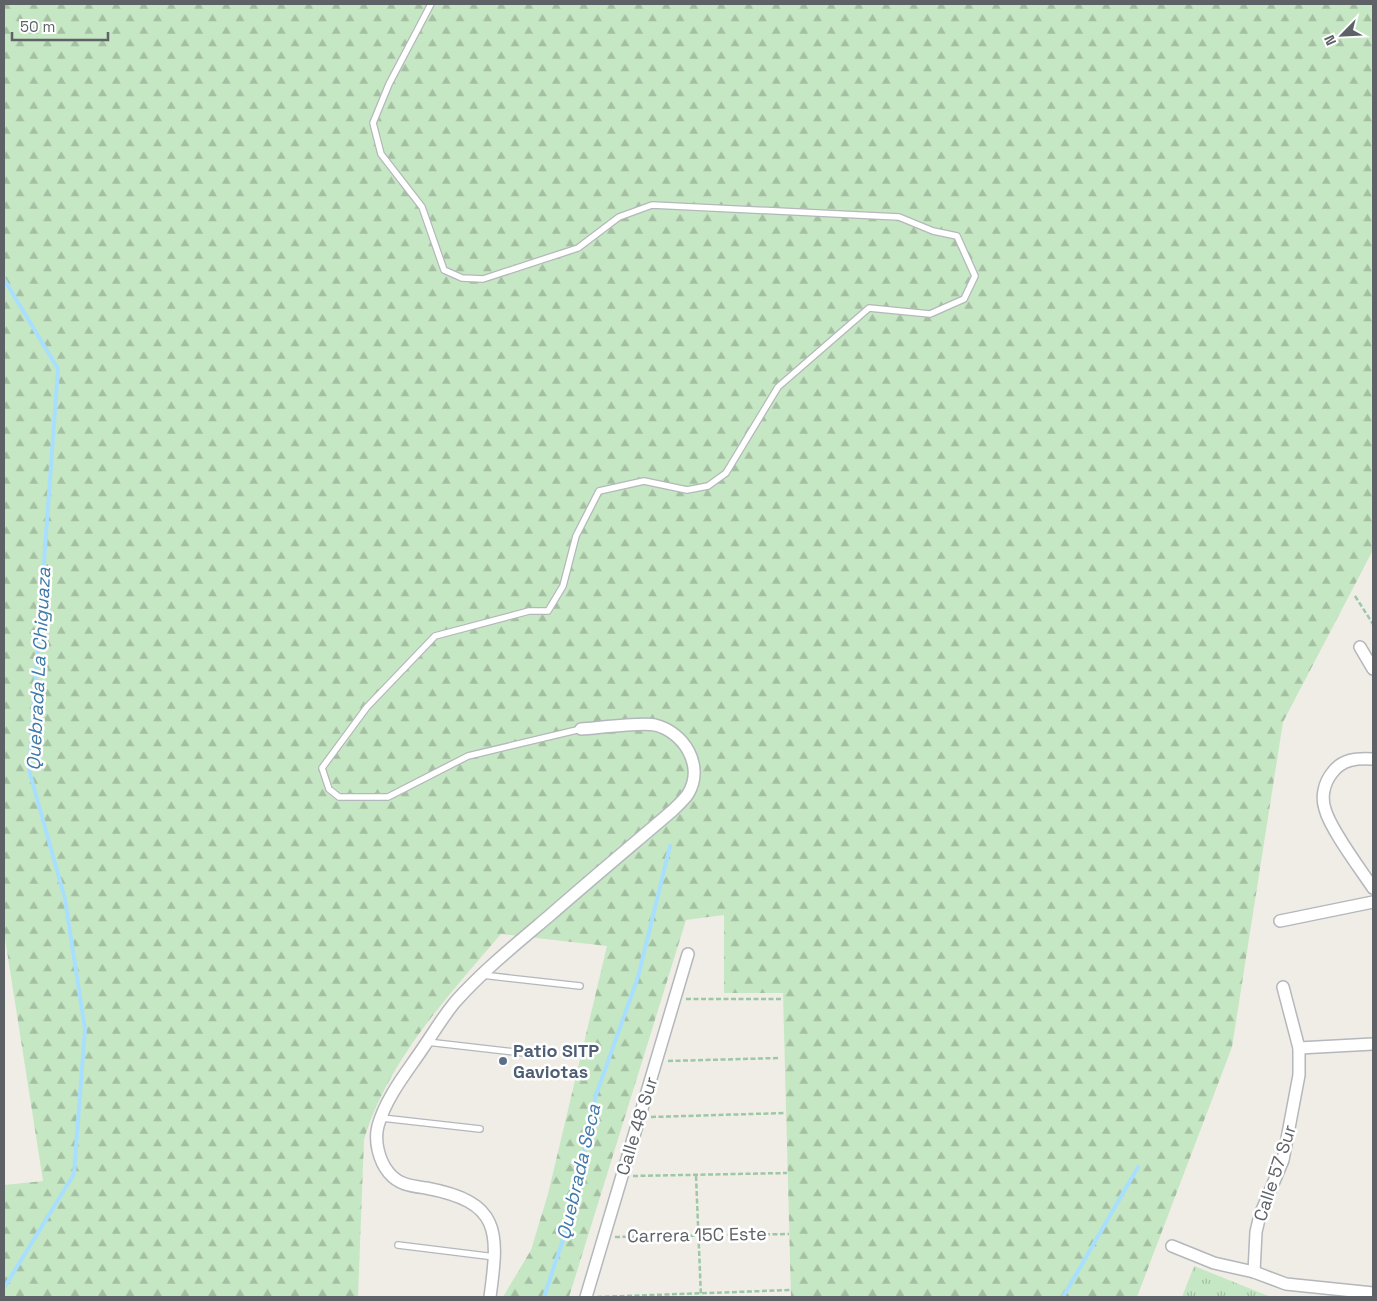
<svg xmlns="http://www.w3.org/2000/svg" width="1377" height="1301" font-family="'Space Grotesk',sans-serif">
  <defs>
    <pattern id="grass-tufts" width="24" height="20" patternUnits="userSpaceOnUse" patternTransform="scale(1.25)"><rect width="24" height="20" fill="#c6e7c3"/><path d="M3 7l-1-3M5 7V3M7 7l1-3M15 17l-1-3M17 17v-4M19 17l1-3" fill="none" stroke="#a4bfa2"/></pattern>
    <pattern id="forest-firs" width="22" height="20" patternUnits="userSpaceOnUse" patternTransform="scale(1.25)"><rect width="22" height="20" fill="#c6e7c3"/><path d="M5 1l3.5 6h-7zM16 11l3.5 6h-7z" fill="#a4bfa2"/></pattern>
  </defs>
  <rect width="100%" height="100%" fill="#f0ede7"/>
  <polygon fill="url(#grass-tufts)" points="1194,1266 1271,1297 1182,1297"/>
  <path fill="url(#forest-firs)" d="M4 4H1373V550L1283 722 1232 1047 1137 1297H791L783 993H724V915L686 920 569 1297H503L531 1250 548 1194 607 946 501 934C448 996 388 1060 364 1140L358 1297H4V1185L43 1181 4 932Z"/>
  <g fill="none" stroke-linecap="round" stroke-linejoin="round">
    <g stroke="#a8dfff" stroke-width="4">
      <polyline points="4,279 58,369 29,770 65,899 85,1029 74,1174 4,1288"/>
      <polyline points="544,1297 571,1215 596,1095 638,977 670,846"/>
      <polyline points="1063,1297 1138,1167"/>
    </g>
    <g stroke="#b4b7bb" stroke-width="8">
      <g id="service">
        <polyline points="431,4 389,84 373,123 381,154 422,207 444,270 462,278 483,279 578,248 619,217 652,205 899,217 933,231 957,236 975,276 964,299 930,314 869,308 778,387 726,473 708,486 687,490 644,481 599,491 576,536 563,586 548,611 529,611 435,636 367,707 322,768 329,789 339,797 388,797 468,756 581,729"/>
        <polyline points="482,975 580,986"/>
        <polyline points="427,1042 524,1053"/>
        <polyline points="382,1118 480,1129"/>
        <polyline points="398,1245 495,1257"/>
      </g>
    </g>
    <g stroke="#b4b7bb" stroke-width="14">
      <g id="minor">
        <polyline points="1360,647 1373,669"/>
        <path d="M1373 759C1357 758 1342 759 1332 773 1324 783 1321 797 1325 809 1330 829 1361 870 1373 888"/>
        <polyline points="1280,921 1373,902"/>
        <polyline points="1299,1048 1373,1044"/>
        <polyline points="1172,1246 1214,1263 1254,1272 1286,1284 1373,1293"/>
        <polyline points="1254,1272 1256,1232 1260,1215 1283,1160 1299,1075 1299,1048 1283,987"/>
        <path d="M490 1297C499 1231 501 1202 426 1188 412 1186 399 1185 389 1173 379 1161 374 1141 378 1126 386 1097 407 1072 423 1048 434 1032 444 1015 456 1001 484 970 516 944 548 917 589 881 631 846 672 811 677 806 684 800 688 794 705 766 684 732 655 725 641 722 598 728 581 729"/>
        <polyline points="586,1297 688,954"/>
      </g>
    </g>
    <g stroke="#9cc8a6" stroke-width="2.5" stroke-dasharray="5 2.5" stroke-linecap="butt">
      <polyline points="1355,596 1373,624"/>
      <polyline points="686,999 781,999"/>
      <polyline points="668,1061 779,1058"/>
      <polyline points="651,1117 785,1113"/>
      <polyline points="633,1176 787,1173"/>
      <polyline points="696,1176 701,1297"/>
      <polyline points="615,1237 789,1234"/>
      <polyline points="597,1297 791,1290"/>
    </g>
    <use href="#service" stroke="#fff" stroke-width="5.5"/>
    <use href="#minor" stroke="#fff" stroke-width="11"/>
  </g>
  <circle fill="#5c6f8a" stroke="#fff" stroke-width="2" cx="503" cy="1061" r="5"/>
  <g text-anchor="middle" stroke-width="5" stroke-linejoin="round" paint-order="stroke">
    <g font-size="18" font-weight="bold" fill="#4e5e75" stroke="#fff" text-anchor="start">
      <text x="513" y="1057">Patio SITP<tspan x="513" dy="21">Gaviotas</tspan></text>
    </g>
    <g font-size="18" fill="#5e6267" stroke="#fff">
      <text transform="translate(637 1126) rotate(-73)" y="6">Calle 48 Sur</text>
      <text transform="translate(1275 1173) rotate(-72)" y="6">Calle 57 Sur</text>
      <text transform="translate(697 1235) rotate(-1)" y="6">Carrera 15C Este</text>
    </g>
    <g font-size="19" font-style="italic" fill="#407aaa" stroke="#fff">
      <text transform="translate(38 669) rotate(-87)" y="7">Quebrada La Chiguaza</text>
      <text transform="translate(578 1172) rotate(-77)" y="7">Quebrada Seca</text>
    </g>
  </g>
  <rect width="1377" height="1301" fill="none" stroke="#5e6267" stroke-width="10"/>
  <g transform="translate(1342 35) rotate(246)" stroke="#ffffff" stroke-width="4" paint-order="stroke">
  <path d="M0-4L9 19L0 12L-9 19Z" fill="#5e6267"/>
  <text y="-8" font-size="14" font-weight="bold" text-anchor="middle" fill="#5e6267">N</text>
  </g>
  <path d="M12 32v8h96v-8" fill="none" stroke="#5e6267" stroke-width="2.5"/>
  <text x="20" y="32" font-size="15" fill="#5e6267" stroke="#ffffff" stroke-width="4" paint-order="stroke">50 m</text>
</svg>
